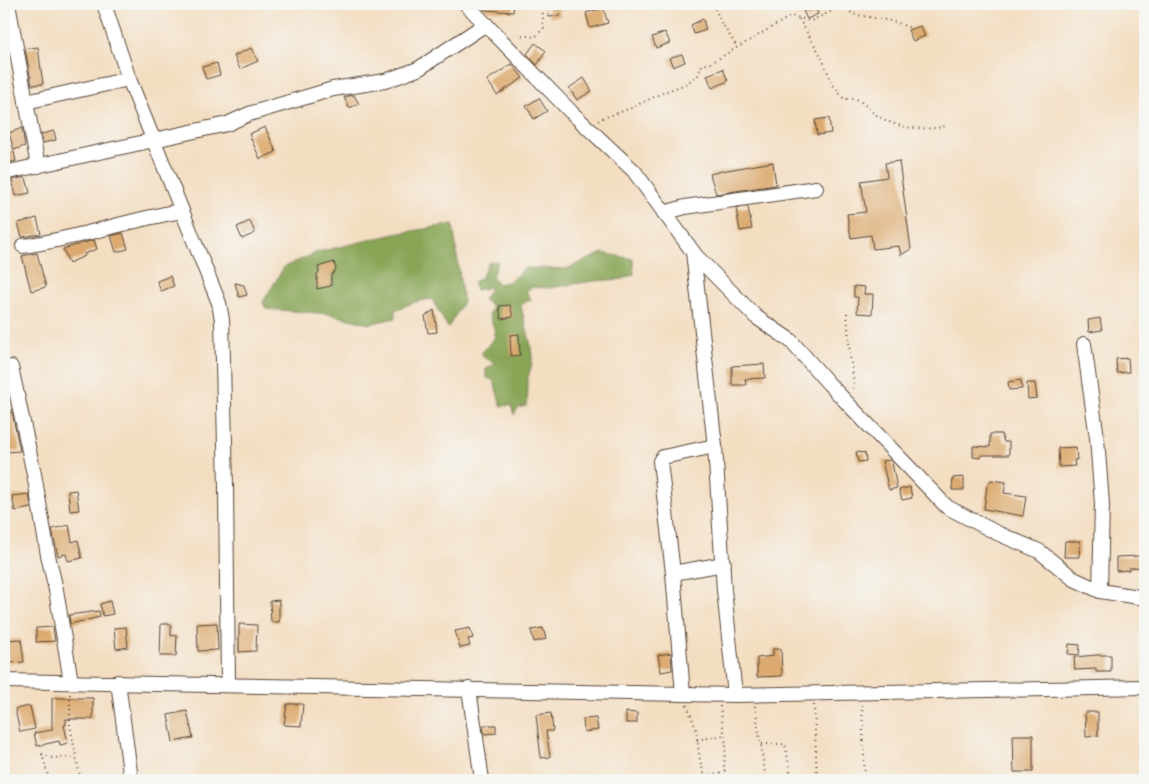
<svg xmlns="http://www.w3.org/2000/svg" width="1149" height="784" font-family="'Indie Flower',sans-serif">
  <rect width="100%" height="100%" fill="#f6f6f2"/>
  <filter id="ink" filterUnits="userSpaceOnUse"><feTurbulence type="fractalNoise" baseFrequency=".02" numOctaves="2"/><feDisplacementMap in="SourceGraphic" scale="10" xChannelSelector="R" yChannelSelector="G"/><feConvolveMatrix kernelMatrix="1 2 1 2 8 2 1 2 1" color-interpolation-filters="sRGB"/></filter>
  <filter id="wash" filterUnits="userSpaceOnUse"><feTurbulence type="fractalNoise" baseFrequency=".0096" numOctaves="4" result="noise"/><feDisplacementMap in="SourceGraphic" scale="20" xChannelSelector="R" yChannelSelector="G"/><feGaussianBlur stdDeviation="1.12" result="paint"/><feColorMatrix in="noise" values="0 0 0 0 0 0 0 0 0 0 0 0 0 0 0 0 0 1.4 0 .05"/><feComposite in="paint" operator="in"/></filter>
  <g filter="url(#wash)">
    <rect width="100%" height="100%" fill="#f3dec2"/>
    <g fill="#89a557" stroke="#62683a">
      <polygon points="453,224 463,302 448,328 432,299 418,301 395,310 395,318 369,324 330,314 266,309 263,302 284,267 318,252 395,234"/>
      <path d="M603 253 633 259 634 274 623 279 593 281 548 288 533 287 526 291 531 299 521 305C524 324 533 343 532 363 531 369 528 376 527 382 527 391 529 397 526 406L518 408 514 415 511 405 501 406 494 381 486 377V369L496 363 483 357 482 352C501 334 495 336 489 313L492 309 490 303 483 300 491 287 476 290 473 282 481 278 489 262 498 261 492 276 497 284 509 282 525 268 566 269Z"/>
    </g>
    <g id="blocks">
      <g fill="#dcaa6f">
        <polygon points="485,4 514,4 513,12 484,10"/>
        <polygon points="559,5 560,16 549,17 548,6"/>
        <polygon points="815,6 818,14 807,19 803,11"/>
        <polygon points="603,8 608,23 590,28 586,13"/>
        <polygon points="703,19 706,30 694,34 691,25"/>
        <polygon points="920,26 925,36 913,41 908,30"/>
        <polygon points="665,32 670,43 656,48 652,37"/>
        <polygon points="535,43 546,51 537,65 527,54"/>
        <polygon points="38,47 43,84 32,85 25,49"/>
        <polygon points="251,48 258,61 240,69 234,56"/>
        <polygon points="682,54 685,62 673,67 669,58"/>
        <polygon points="217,63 220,75 206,79 202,67"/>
        <polygon points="512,64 523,78 497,95 487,80"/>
        <polygon points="723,69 728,81 712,88 707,75"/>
        <polygon points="584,78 592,91 577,100 569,88"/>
        <polygon points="354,95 359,104 349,108 344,97"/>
        <polygon points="539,98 547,111 534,119 526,106"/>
        <polygon points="829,118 831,133 817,135 815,120"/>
        <polygon points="265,127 276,152 260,159 249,134"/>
        <polygon points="22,128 25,146 14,150 9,133"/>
        <polygon points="54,131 56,140 43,143 41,134"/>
        <polygon points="14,152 16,161 4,164 4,155"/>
        <polygon points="899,161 911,249 901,255 899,246 873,249 871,235 851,238 847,214 866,212 861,181 887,177 885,163"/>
        <polygon points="773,162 776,185 716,194 710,174 727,170"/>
        <polygon points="21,178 26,178 30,193 16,196 12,180"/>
        <polygon points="748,207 752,229 740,231 736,208"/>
        <polygon points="37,218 41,234 22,237 18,223"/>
        <polygon points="250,221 255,233 242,239 237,227"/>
        <polygon points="123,233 128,249 116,252 111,236"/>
        <polygon points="94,240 97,249 84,254 85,256 69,263 63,249"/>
        <polygon points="37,253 46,287 31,291 22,256"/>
        <polygon points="334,262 336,269 331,276 331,286 317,289 317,274 319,272 318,267"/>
        <polygon points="170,276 174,286 161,291 157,281"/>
        <polygon points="235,283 244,285 247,295 239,297"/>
        <polygon points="854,286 865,287 864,294 873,294 872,314 857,313 858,297 854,297"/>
        <polygon points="510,305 513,317 501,319 499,306"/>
        <polygon points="434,310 437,332 428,333 425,316"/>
        <polygon points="1100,318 1102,330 1089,332 1088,320"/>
        <polygon points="519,334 520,355 511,356 510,335"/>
        <polygon points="1128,358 1129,372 1117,373 1116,359"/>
        <polygon points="764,364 765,378 745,379 746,385 732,385 732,366"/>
        <polygon points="1021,380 1022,389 1009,390 1008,382"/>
        <polygon points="1027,383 1035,383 1037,398 1028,399"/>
        <polygon points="12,412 20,451 4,452 4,413"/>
        <polygon points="990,434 1001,434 1004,442 1009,442 1009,455 981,455 981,458 973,457 973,446 990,447"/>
        <polygon points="1076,447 1077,460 1074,460 1075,466 1059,467 1058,448"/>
        <polygon points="856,452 865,453 866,461 858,462"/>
        <polygon points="890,460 892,463 897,488 889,490 882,461"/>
        <polygon points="964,477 964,490 952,490 953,478"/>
        <polygon points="991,480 1006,482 1004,493 1026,496 1023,516 984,509 987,486"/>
        <polygon points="910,487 912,498 902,500 899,490"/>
        <polygon points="76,490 79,510 70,511 68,491"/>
        <polygon points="29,494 31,508 15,511 12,496"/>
        <polygon points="69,525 72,542 78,540 82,558 68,561 66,554 58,556 52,529"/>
        <polygon points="1065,541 1080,541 1079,557 1064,557"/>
        <polygon points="1141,556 1142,567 1129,568 1129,570 1116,571 1116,557"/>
        <polygon points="279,600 279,622 271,622 270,601"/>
        <polygon points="110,601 113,614 103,616 100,604"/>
        <polygon points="99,611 100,617 70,624 69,615"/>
        <polygon points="217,623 218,650 198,651 197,624"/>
        <polygon points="161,624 171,624 171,636 177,635 176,656 160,656"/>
        <polygon points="239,624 257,625 256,651 239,652"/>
        <polygon points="53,627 55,641 36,642 36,628"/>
        <polygon points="126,627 128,647 116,649 114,628"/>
        <polygon points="470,628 473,638 468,639 470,646 460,648 455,631"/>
        <polygon points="543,628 546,639 534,642 531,630"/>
        <polygon points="21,639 24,662 9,663 6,640"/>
        <polygon points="1069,644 1080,645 1079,655 1068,654"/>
        <polygon points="773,649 781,649 782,676 757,677 757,658 773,656"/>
        <polygon points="671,653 672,670 661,672 658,655"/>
        <polygon points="1097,655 1111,655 1111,672 1096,672 1096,669 1075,670 1074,657"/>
        <polygon points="52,698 93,698 93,719 66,719 66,725 64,725 68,743 60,745 59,741 37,746 34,733 52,730"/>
        <polygon points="287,704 303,704 301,726 284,725"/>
        <polygon points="30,706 35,729 20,732 15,709"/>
        <polygon points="187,711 193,738 173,742 168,715"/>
        <polygon points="626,712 637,713 637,723 626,723"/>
        <polygon points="1085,712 1098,712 1098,736 1086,737"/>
        <polygon points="551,713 553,731 546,731 550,757 541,758 536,715"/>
        <polygon points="596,718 598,730 584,732 583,719"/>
        <polygon points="483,725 496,725 496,733 484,734"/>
        <polygon points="1013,735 1033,735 1033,772 1014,772"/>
      </g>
    </g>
  </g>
  <g filter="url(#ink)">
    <use href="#blocks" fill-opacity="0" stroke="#574537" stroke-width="1"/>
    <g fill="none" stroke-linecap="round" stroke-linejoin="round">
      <g stroke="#574537" stroke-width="16">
        <g id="minor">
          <polyline points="8,4 38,166"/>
          <polyline points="104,4 129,79 219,303 222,320 226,487 228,684"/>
          <polyline points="466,4 571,112 634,171 696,256 756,317 790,340 829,384 947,507 997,533 1039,551 1074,579 1100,591 1145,598"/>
          <polyline points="26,102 129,79"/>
          <polyline points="4,173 227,124 249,114 333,89 385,81 418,69 486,24"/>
          <polyline points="664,213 685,207 816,188"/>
          <path d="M23 246C77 239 128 220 181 211"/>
          <polyline points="693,252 715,446 724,590 735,695"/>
          <polyline points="1084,344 1097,438 1102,504 1100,591"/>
          <polyline points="11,367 34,474 48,555 56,590 71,682"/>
          <polyline points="673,573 724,564"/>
          <polyline points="4,681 735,695 1145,687"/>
          <polyline points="118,682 131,780"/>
          <polyline points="469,689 482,780"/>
          <polyline points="683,694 673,573 660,461 663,457 715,446"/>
        </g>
      </g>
      <g stroke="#574537" stroke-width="2" stroke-dasharray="1 4" stroke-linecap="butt">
        <polyline points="713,4 721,22 737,47"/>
        <path d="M799 19 821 56 833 85 844 99C847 99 853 98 856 99 864 102 870 112 878 116 898 129 924 131 946 126"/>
        <polyline points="512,34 535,37 544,28 542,4"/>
        <polyline points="598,121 603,118 629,109 664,92 686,84 698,75 702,65 711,63 791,16 811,21 842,6 846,6 852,14 896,22 910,28"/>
        <polyline points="847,313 850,355 854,383 853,390"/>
        <polyline points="70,694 70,725 80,777 78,780"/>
        <polyline points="687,705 696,729 700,761 706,780"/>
        <polyline points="814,705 817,780"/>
        <polyline points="862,705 865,780"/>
        <polyline points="720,706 726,745 724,765 726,780"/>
        <polyline points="755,706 766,780"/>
        <polyline points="697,740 724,735"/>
        <polyline points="762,744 785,744 792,780"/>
        <polyline points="42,754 49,779 80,777"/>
        <polyline points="42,754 52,758 74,757"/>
        <polyline points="705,776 724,773"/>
      </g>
      <use href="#minor" stroke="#fff" stroke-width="14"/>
    </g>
  </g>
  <rect width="1149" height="784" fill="none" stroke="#f6f6f2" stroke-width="20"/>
</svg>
